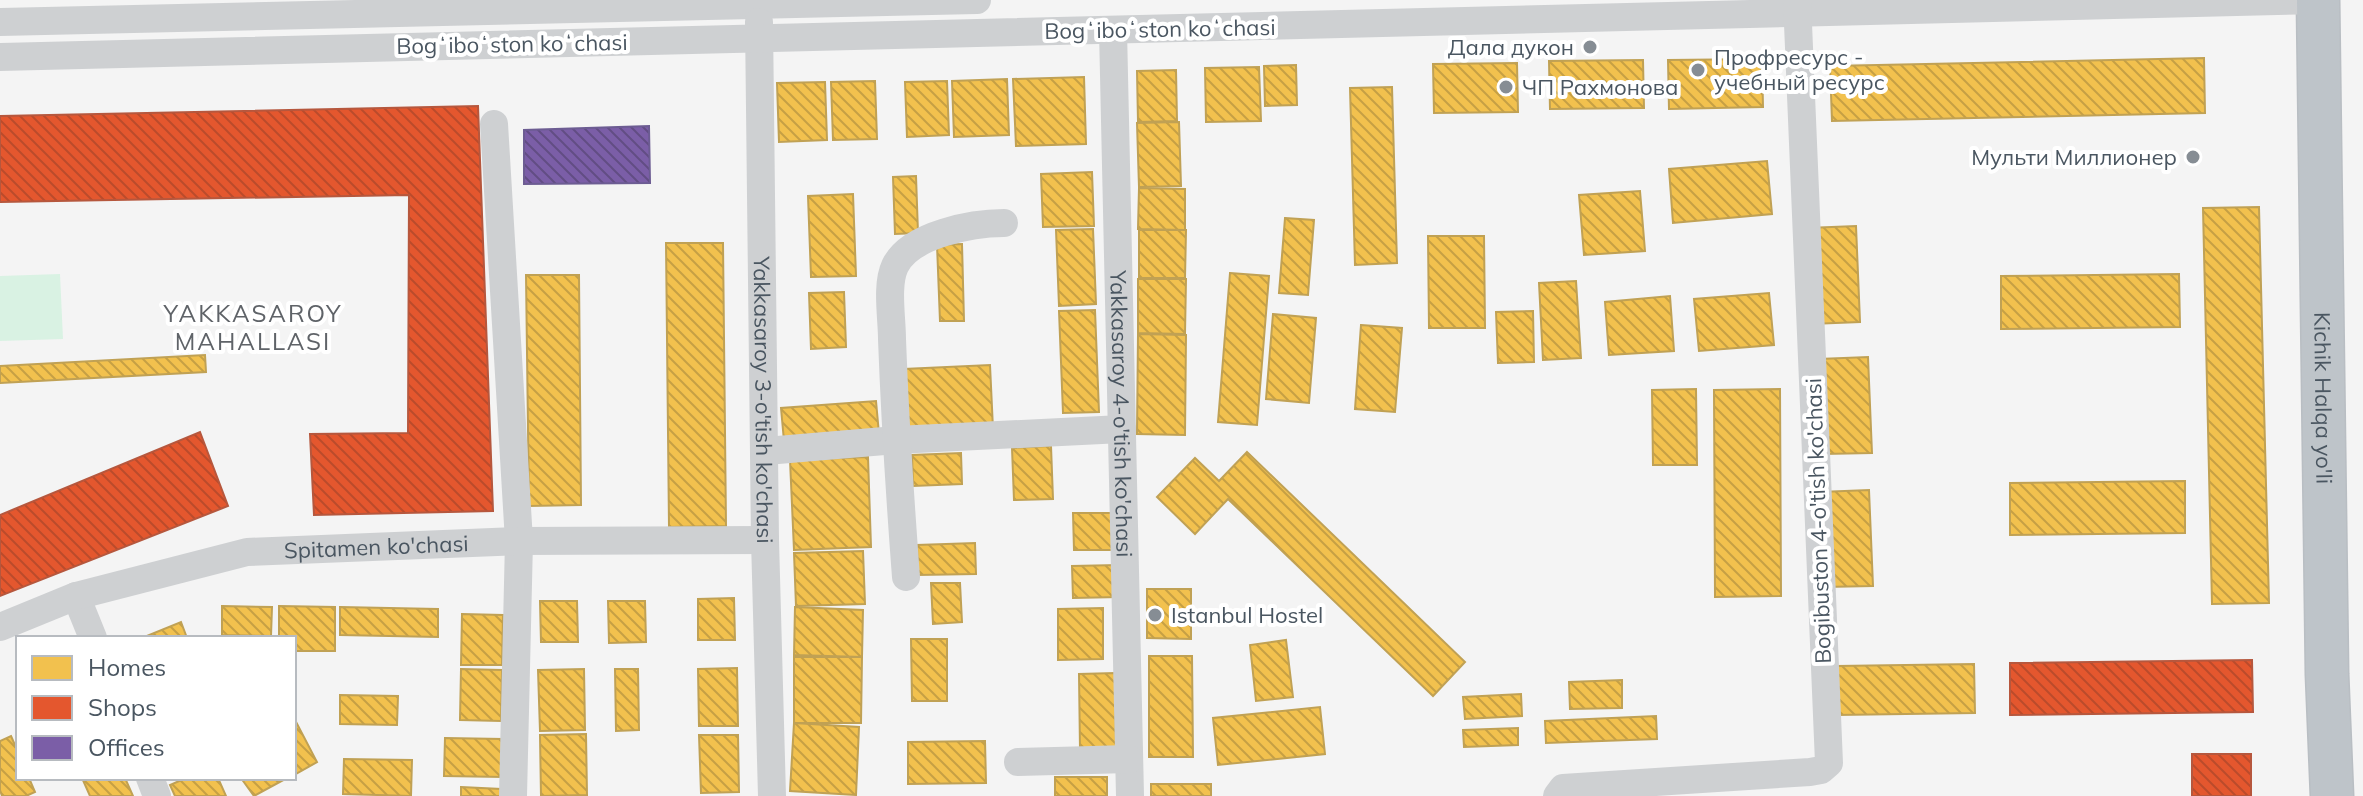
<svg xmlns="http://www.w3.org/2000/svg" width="2363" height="796" font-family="Mulish,sans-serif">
  <defs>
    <pattern id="homes-back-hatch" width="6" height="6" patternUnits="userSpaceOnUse" patternTransform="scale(2)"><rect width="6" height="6" fill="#f2c14e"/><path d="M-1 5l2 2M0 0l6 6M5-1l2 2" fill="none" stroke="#c6a044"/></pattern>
    <pattern id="shops-back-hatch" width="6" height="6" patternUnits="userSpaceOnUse" patternTransform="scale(2)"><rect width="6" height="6" fill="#e4572e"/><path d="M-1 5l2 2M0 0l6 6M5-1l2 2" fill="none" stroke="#bb4b2b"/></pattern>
    <pattern id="offices-back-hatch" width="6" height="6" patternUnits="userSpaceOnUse" patternTransform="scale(2)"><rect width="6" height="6" fill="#7b5ea7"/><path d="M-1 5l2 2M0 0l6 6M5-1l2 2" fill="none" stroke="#624d84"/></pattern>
  </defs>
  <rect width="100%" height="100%" fill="#f4f4f4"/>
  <polygon fill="#d9f2e3" points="60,274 63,339 0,341 0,276"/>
  <g fill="url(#homes-back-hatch)" stroke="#c0a154" stroke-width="2">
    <polygon points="2204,58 2205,113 1832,121 1830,66"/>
    <polygon points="1762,59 1763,107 1669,109 1668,60"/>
    <polygon points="1643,60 1644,108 1550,109 1549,61"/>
    <polygon points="1517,63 1518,112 1434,113 1433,64"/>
    <polygon points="1296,65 1297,105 1265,106 1264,66"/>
    <polygon points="1259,67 1261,121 1206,122 1205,68"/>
    <polygon points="1176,70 1177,121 1138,122 1137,71"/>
    <polygon points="1084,77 1086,144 1016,146 1013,79"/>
    <polygon points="1007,79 1009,135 954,137 952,81"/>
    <polygon points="875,81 877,139 833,140 831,82"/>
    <polygon points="947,81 949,135 907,137 905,82"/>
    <polygon points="825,82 827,140 779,142 777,83"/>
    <polygon points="1392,87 1397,263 1355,265 1350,88"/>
    <polygon points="1179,122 1181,186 1139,187 1137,123"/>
    <polygon points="1767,161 1772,214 1673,223 1669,169"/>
    <polygon points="1092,172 1094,226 1043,227 1041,174"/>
    <polygon points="916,176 918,233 895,234 893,177"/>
    <polygon points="1139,188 1185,189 1185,230 1138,229"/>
    <polygon points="1640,191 1645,251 1584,255 1579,195"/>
    <polygon points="853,194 856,276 811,277 808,196"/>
    <polygon points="2259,207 2269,603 2212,604 2203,208"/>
    <polygon points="1285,218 1314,220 1308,295 1279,293"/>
    <polygon points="1856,226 1860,322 1811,324 1807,228"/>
    <polygon points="1093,229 1096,304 1059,306 1056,230"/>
    <polygon points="1139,230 1186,230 1185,278 1139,278"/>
    <polygon points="1428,236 1484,236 1485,328 1429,328"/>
    <polygon points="666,243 723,243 726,526 669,527"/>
    <polygon points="962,244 964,321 940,321 937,245"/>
    <polygon points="1230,273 1269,276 1257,425 1218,422"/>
    <polygon points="2179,274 2180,327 2001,329 2001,276"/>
    <polygon points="526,275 579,275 581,505 529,506"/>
    <polygon points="1138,279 1186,279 1185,334 1138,333"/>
    <polygon points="1576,281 1581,358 1543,360 1539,283"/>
    <polygon points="844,292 846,347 811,349 809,293"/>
    <polygon points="1769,293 1774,345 1699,351 1694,299"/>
    <polygon points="1670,296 1674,351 1609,355 1605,302"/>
    <polygon points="1095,310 1099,412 1063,413 1059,311"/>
    <polygon points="1533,311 1534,362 1498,363 1496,312"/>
    <polygon points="1273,314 1316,318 1309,403 1266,399"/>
    <polygon points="1361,325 1402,328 1395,412 1355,409"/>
    <polygon points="1138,334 1186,335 1185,435 1137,434"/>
    <polygon points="205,355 206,372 0,383 0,366"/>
    <polygon points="1868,357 1872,453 1823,454 1819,359"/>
    <polygon points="990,365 993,429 907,433 904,369"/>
    <polygon points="1696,389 1697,465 1653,465 1652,390"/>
    <polygon points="1780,389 1781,596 1715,597 1714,390"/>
    <polygon points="876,401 879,434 784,441 781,408"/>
    <polygon points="1051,446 1053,499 1014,500 1012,448"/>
    <polygon points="1247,452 1465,662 1433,696 1228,499 1195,534 1157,497 1195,458 1219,481"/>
    <polygon points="961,453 962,484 913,486 912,455"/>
    <polygon points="868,457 871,547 794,550 790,460"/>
    <polygon points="2185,481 2185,533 2010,535 2010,483"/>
    <polygon points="1869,490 1873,586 1824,587 1820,492"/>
    <polygon points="1073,513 1115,513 1116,550 1074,550"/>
    <polygon points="975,543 976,574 918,575 917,545"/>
    <polygon points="863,551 865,604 796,606 794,553"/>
    <polygon points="1118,565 1119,597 1073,598 1072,566"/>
    <polygon points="931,583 960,583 962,622 933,624"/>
    <polygon points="1147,589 1191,589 1191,639 1147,638"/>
    <polygon points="734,598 735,640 698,640 698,599"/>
    <polygon points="540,601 577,601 578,642 541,642"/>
    <polygon points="608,601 645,601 646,642 609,643"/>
    <polygon points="222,606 272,607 271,636 222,635"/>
    <polygon points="279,606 335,607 335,651 294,651 294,638 279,638"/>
    <polygon points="340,607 438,609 438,637 340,635"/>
    <polygon points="795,607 863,610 862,657 794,655"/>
    <polygon points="1103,608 1103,659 1058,660 1058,609"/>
    <polygon points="462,614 503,615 502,665 461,665"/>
    <polygon points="181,622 187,638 142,638"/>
    <polygon points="911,639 947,639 947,701 912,701"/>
    <polygon points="1286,640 1293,697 1256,701 1250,645"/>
    <polygon points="1149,656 1192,656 1193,757 1149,757"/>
    <polygon points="794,657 862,657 861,723 794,723"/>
    <polygon points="1974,664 1975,713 1837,715 1837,666"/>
    <polygon points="737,668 738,726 699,726 698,669"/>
    <polygon points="461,669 502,670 501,721 460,720"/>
    <polygon points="584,669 585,730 540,731 538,670"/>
    <polygon points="615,669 638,669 639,730 616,731"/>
    <polygon points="1115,673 1116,749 1080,749 1079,674"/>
    <polygon points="1622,680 1622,708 1570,709 1569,682"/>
    <polygon points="1521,694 1522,716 1465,719 1463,697"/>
    <polygon points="340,695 398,696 397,725 340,724"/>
    <polygon points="1320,707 1325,754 1218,765 1213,718"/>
    <polygon points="1656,716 1657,739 1546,743 1545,721"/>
    <polygon points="294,718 317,762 294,775"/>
    <polygon points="794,723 859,727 856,795 790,791"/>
    <polygon points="1518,728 1518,745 1464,747 1463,730"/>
    <polygon points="586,734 587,795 541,796 540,735"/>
    <polygon points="699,735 738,735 739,792 701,793"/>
    <polygon points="11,736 18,752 18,778 29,778 35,792 26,796 2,796 0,790 0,741"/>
    <polygon points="445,738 503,739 503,777 444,776"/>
    <polygon points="985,741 986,783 908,784 908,742"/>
    <polygon points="344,759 412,760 411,796 343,794"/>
    <rect x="1055" y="777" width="52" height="19"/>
    <polygon points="82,778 125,778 133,796 90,796"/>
    <polygon points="186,778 218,778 226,796 175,796 170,785"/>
    <polygon points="241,778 287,778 254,796"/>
    <rect x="1151" y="784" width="60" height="12"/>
    <polygon points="461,787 501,789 501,796 461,796"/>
  </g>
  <g fill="url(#shops-back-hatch)" stroke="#b6573d" stroke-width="2">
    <polygon points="478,106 493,511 314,515 310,434 408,433 409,195 0,202 0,116"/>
    <polygon points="200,432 228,506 0,596 0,515"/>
    <polygon points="2252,660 2253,712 2010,715 2010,663"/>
    <rect x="2192" y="754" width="59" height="42"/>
  </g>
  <polygon fill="url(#offices-back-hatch)" stroke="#6c5c92" stroke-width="2" points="649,126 650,183 524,184 524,130"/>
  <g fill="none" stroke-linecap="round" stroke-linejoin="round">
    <g stroke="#b9bec3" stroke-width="45">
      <g id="highway">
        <path id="s4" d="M2318 0 2327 674 2332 796"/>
      </g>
    </g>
    <g stroke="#ced0d2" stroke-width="28">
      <polyline points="0,22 977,0"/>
      <path id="s1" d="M759 22 765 540 772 796"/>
      <path id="s2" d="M1113 30 1130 796"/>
      <polyline points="0,57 2320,0"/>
      <polyline points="494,124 519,541 513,796"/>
      <polyline points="766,451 896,440 1122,429"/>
      <path d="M906 577C900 498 895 419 892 339 892 318 886 285 895 266 910 234 974 223 1004 223"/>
      <polyline points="76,596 93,638"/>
      <path id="s3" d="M0 627 76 596 247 552 519 541 765 540"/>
      <polyline points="1018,762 1129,759"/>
      <polyline points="150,778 157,796"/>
      <polyline points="1557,796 1563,788 1810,772 1821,770 1829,763 1797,0"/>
    </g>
    <use href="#highway" stroke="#bec4c9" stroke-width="42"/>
  </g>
  <g fill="#868d94" stroke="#fff" stroke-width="3">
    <circle cx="1590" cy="47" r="8"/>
    <circle cx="1698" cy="70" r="8"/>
    <circle cx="1506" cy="87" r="8"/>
    <circle cx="2193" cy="157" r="8"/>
    <circle cx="1155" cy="615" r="8"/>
  </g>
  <g text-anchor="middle" stroke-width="8" stroke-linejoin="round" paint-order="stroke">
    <g font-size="22" fill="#4a5661" stroke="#fff">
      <text transform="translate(1160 29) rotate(-1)" y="8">Bogʻiboʻston koʻchasi</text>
      <text transform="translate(512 44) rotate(-1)" y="8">Bogʻiboʻston koʻchasi</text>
      <text dy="8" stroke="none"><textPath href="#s4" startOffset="398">Kichik Halqa yo'li</textPath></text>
      <text dy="8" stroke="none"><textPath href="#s1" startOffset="378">Yakkasaroy 3-o'tish ko'chasi</textPath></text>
      <text dy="8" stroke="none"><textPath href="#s2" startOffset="384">Yakkasaroy 4-o'tish ko'chasi</textPath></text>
      <text transform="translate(1818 521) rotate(-92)" y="8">Bogibuston 4-o'tish ko'chasi</text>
      <text dy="8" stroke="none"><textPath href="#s3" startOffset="388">Spitamen ko'chasi</textPath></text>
    </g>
    <g font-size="22" fill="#4a5661" stroke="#fff" text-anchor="start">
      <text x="1574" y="55" text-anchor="end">Дала дукон</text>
      <text x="1714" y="65">Профресурс -<tspan x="1714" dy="25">учебный ресурс</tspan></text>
      <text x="1522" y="95">ЧП Рахмонова</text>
      <text x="2177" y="165" text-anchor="end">Мульти Миллионер</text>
      <text x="1171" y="623">Istanbul Hostel</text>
    </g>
    <g font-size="24" letter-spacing="2" fill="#5f6368" stroke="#fff">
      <text x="253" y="322">YAKKASAROY<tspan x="253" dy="28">MAHALLASI</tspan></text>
    </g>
  </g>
  <rect x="16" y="636" width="280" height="144" fill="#ffffff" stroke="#b7bbc0" stroke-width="2"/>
  <rect x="32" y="656" width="40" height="24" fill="#f2c14e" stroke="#b7bbc0" stroke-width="2"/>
  <text x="88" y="676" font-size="24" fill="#4a5661">Homes</text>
  <rect x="32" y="696" width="40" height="24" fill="#e4572e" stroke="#b7bbc0" stroke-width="2"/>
  <text x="88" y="716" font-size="24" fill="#4a5661">Shops</text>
  <rect x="32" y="736" width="40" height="24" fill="#7b5ea7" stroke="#b7bbc0" stroke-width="2"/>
  <text x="88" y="756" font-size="24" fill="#4a5661">Offices</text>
</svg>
